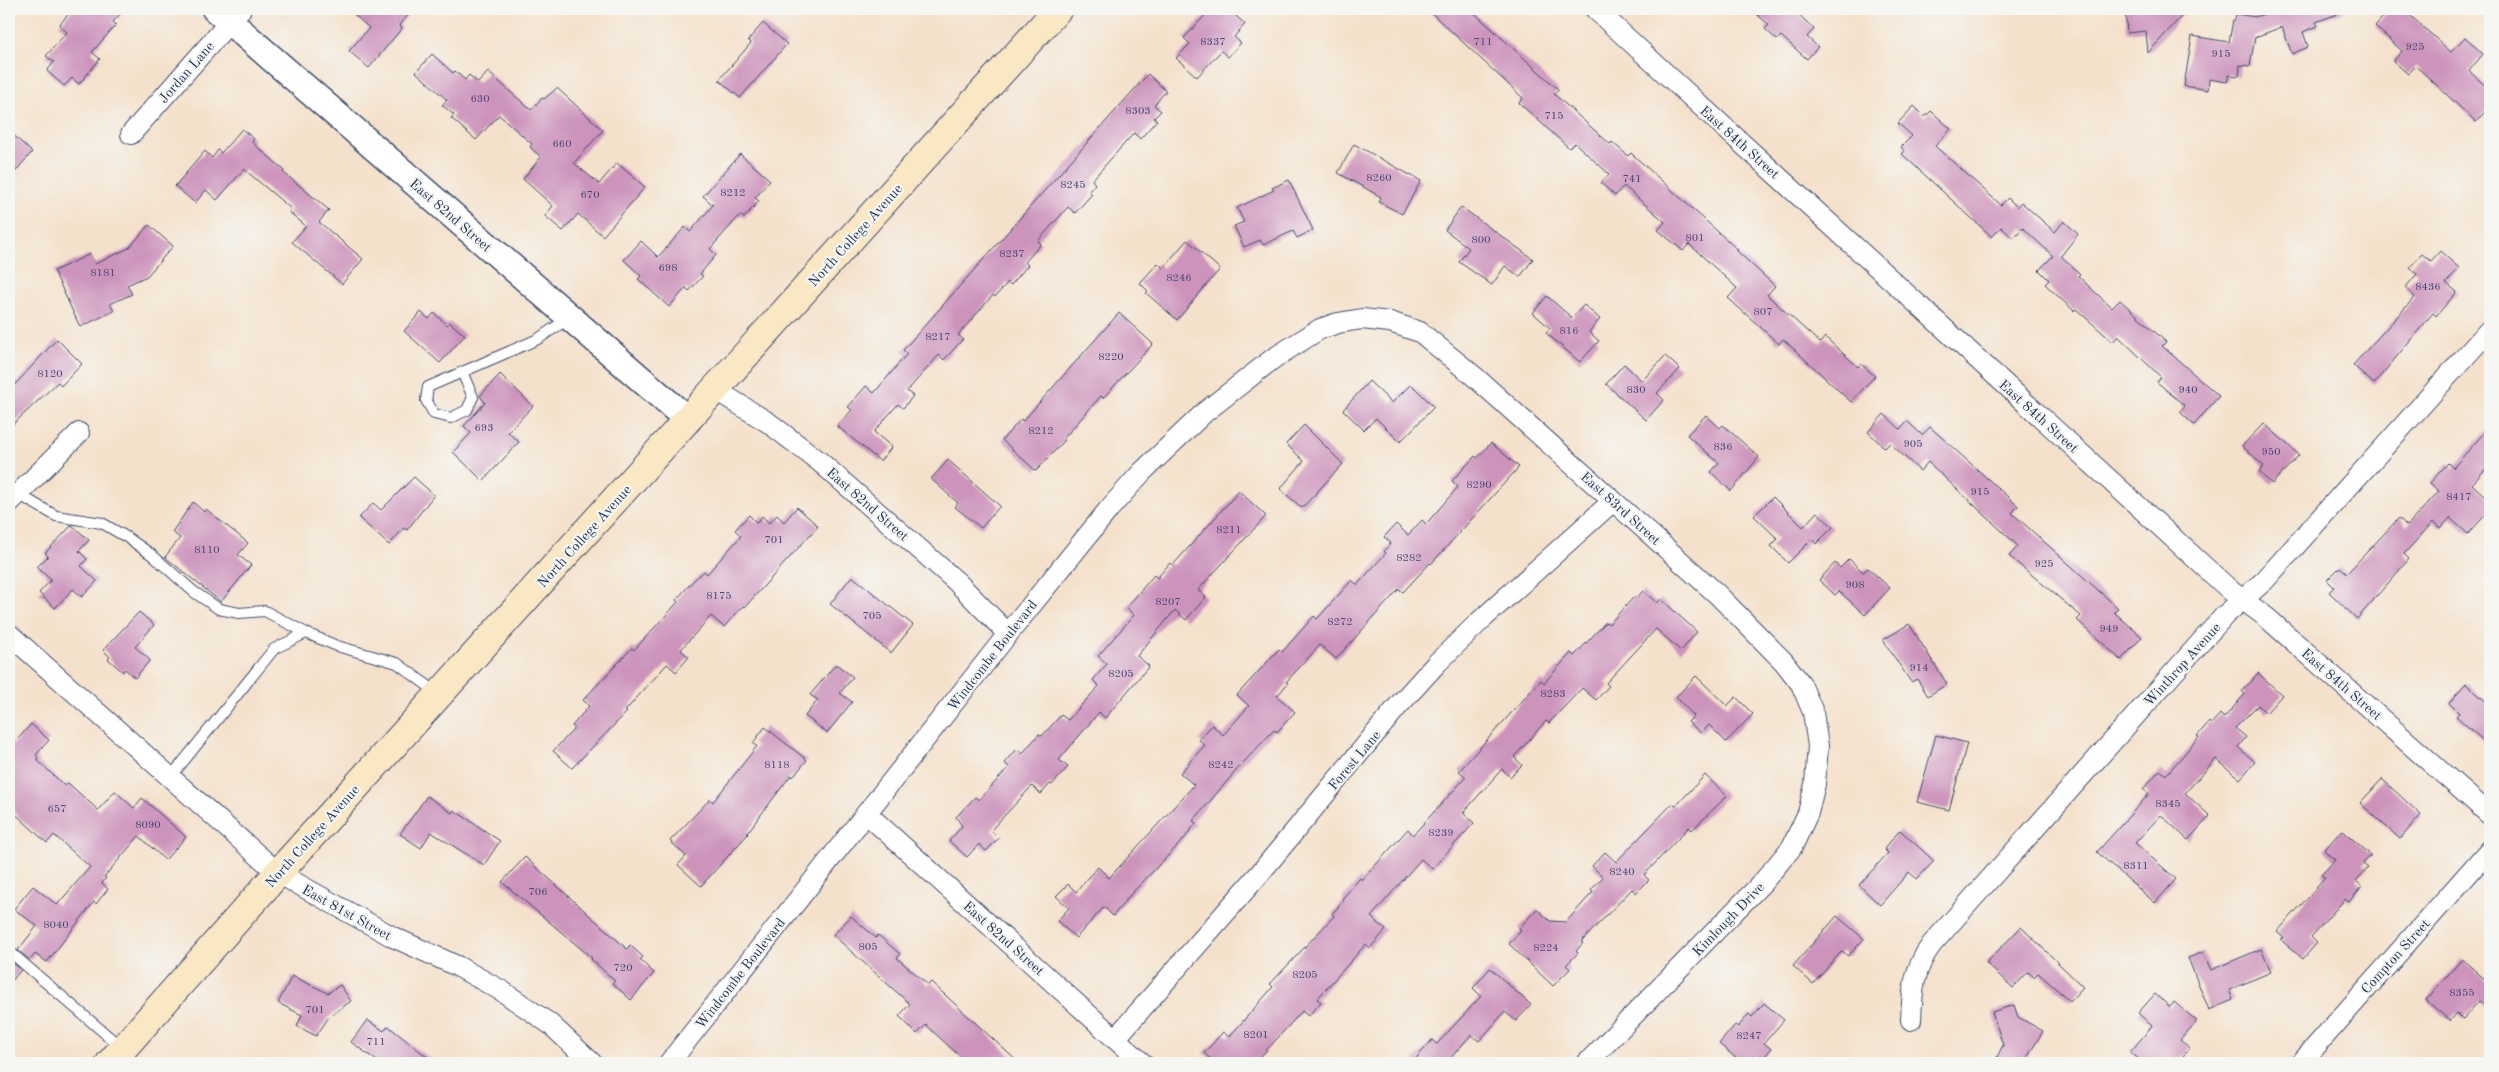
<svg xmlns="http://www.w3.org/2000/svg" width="2499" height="1072" font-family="'Old Standard TT',serif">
  <rect width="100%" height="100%" fill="#f6f6f2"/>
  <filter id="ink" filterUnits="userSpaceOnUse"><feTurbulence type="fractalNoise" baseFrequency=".02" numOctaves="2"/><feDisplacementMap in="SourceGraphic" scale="10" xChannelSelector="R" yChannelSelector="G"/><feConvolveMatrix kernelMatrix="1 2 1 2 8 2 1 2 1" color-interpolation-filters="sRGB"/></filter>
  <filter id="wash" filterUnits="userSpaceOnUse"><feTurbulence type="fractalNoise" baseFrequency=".0096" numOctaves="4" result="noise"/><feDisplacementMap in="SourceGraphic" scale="20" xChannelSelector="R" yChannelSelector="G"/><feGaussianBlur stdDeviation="1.12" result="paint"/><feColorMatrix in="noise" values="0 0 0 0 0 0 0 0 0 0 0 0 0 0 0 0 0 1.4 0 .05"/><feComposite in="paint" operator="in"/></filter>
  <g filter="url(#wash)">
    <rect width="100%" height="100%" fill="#f4e1cb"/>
    <g id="blocks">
      <g fill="#cc93bb">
        <polygon points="73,9 125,9 113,22 116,25 92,52 100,59 79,84 72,78 64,86 47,71 54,62 46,56 67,32 59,25"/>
        <polygon points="348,9 414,9 399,25 402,28 369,68 349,51 369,28"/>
        <polygon points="1211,9 1228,9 1245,24 1234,37 1241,43 1228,57 1221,51 1197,77 1176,58 1190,44 1184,38"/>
        <polygon points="1427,9 1470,9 1559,90 1554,94 1610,144 1612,142 1628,156 1631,153 1738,250 1737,251 1775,286 1767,295 1820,343 1825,337 1858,367 1861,364 1875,376 1851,402 1783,339 1779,344 1728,298 1737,288 1689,244 1683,251 1658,230 1665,222 1624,186 1615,196 1601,183 1609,174 1575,143 1569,148 1519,103 1523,98"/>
        <polygon points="1751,9 1793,9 1814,29 1807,37 1818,47 1807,59 1781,36 1777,40 1765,29 1769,25"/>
        <polygon points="2125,9 2188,9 2148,53 2146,31 2127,33"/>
        <polygon points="2280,9 2348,10 2316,22 2318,26 2303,32 2308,47 2292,54 2282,27 2255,37 2250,66 2240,65 2239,76 2229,75 2227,82 2209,79 2208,90 2184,86 2192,36 2229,42 2233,20 2235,20 2236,14 2255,17"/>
        <polygon points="2390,9 2403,9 2451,52 2465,37 2483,54 2469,71 2490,90 2490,106 2476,122 2416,66 2408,74 2393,61 2402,51 2375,26"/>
        <polygon points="763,23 787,44 740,98 719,80 751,43 748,40"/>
        <polygon points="432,54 453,73 455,71 465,80 469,75 478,83 488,72 531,110 542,98 544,99 557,88 603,130 574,163 599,184 617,163 645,187 603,236 578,214 563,231 545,216 553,206 523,179 541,157 530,147 532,144 499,115 476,140 451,118 454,115 442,105 447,100 416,72"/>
        <polygon points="1148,74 1166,91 1154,105 1161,111 1154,118 1157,120 1140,139 1134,133 1092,180 1095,184 1089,191 1092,194 1075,213 1068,207 1038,241 1041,244 1025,262 1028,265 1011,285 1008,282 995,297 993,295 958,335 963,339 944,360 939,355 907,391 913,396 903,408 898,404 874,432 892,447 880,461 837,426 852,410 848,407 866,386 874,393 907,354 903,350"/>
        <polygon points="1914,106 1925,117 1931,111 1951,129 1935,146 2001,205 2008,198 2017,207 2021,202 2055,232 2064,221 2078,234 2061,256 2080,274 2078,276 2112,308 2120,300 2166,342 2162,346 2219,396 2194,425 2180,412 2185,406 2157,382 2161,377 2118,336 2113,342 2076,309 2074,311 2045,284 2049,280 2039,270 2053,256 2023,228 2013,238 2001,227 1992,237 1902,154 1905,151 1901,147 1912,136 1898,123"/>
        <polygon points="242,129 254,139 252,142 284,170 283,172 329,210 319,222 363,259 342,284 292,242 306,226 289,212 291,209 244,169 217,200 206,190 195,203 175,186 205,151 212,158 218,150 221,153"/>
        <polygon points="9,131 32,152 9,179"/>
        <polygon points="1354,144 1421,181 1402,214 1379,202 1381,197 1338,173"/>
        <polygon points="740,154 770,180 755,198 759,201 744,218 740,215 710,249 716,255 700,274 703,276 689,291 686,288 669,307 638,279 641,276 624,260 641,241 658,257 685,227 690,232 713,205 703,196"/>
        <polygon points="1289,180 1313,230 1297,238 1293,231 1263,245 1260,240 1244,247 1234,226 1244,222 1237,208 1274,190 1272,188"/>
        <polygon points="1461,207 1533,259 1520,277 1505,266 1492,285 1459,262 1469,248 1445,230"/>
        <polygon points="149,225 173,246 147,276 127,285 132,294 110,304 114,311 80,327 54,271 90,254 95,264 129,248"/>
        <polygon points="1187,240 1220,269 1177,320 1146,293 1148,291 1140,283 1158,263 1163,268"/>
        <polygon points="2440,251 2459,268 2446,283 2457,292 2436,316 2433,313 2374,384 2353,365 2415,297 2405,288 2417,274 2410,267 2422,254 2431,261"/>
        <polygon points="1547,296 1572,318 1584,305 1600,319 1589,332 1599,341 1580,362 1546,333 1550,328 1533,313"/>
        <polygon points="421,312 429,319 434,313 447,325 449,322 465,335 440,363 404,331"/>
        <polygon points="1119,313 1153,344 1103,398 1101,396 1063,439 1065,440 1036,471 1002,440 1021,419 1023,421"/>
        <polygon points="57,339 82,364 61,386 58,382 9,428 9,391"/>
        <polygon points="1665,356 1680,369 1657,393 1664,400 1646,420 1606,384 1624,364 1642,381"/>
        <polygon points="500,374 533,406 508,432 519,442 483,481 453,452 471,433 464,426 485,403 480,396"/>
        <polygon points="1369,381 1392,403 1411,384 1434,407 1400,442 1376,418 1364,430 1343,410"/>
        <polygon points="1884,414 1900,429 1907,421 1922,435 1930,427 2018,506 2012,513 2118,608 2114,612 2142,637 2121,660 2077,620 2081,616 2009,556 2018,546 1928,462 1920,471 1890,443 1885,448 1868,432"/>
        <polygon points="1706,415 1720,428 1723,425 1759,457 1731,491 1711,472 1719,463 1687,435"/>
        <polygon points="2264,423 2299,455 2272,484 2259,472 2264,466 2242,446"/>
        <polygon points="1304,425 1343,464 1302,508 1280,489 1304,461 1286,444"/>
        <polygon points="2490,426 2490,464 2472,484 2490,501 2490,510 2468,534 2450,518 2441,528 2433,522 2404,554 2409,559 2357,619 2329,592 2334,587 2327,580 2340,567 2347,573 2350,570 2399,518 2407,526 2439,491 2430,483 2448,463 2453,468"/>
        <polygon points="1491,443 1519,467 1431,564 1430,563 1403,592 1399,589 1336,659 1320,645 1286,682 1288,683 1277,696 1295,712 1277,732 1274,730 1241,765 1193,821 1196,823 1184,839 1131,894 1113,916 1104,907 1076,938 1057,921 1069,908 1056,896 1068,884 1076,892 1098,867 1109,878 1194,785 1180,773 1205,745 1199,740 1212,725 1223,735 1249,706 1237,695 1279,649 1282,652 1314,616 1317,619 1352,580 1357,585 1386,553 1384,551 1391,543 1384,537 1396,524 1408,535 1422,520 1426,524 1458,487 1452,481 1475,456 1477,458"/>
        <polygon points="948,460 1000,506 981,528 955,507 958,503 931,479"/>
        <polygon points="414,477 434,495 407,530 404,528 389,545 359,518 373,503 381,510"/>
        <polygon points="1239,491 1266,516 1198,590 1206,597 1186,620 1175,610 1137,656 1149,666 1105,718 1099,712 1059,760 1068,767 1052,785 1050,784 1041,794 1032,786 991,830 999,838 986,851 979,844 967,857 949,841 962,826 956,817 975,797 979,800 1009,767 1005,763 1017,749 1022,754 1039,734 1042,736 1061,715 1068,720 1099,686 1093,680 1107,664 1098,656 1134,615 1126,608 1154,575 1157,578 1170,563 1173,565"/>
        <polygon points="1773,497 1803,527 1817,512 1833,527 1816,544 1812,539 1788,563 1771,546 1778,539 1754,516"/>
        <polygon points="193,502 204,512 206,509 248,543 238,555 251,565 221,602 165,557 180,538 172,532"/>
        <polygon points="797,507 818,526 745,607 743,606 724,627 711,616 683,647 681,650 689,657 676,672 667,664 625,711 627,712 572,768 553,751 575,728 572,726 589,706 583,700 632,648 634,650 678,602 676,600 693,581 704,571 707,574 741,536 735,530 749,515 757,523 762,516 769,523 777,515 784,522"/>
        <polygon points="72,525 89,540 79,551 87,559 81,566 97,581 82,597 73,589 55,608 39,593 51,580 37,567 48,556 45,553"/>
        <polygon points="1849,559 1863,572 1868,568 1890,588 1865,615 1839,591 1835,595 1819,580 1835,563 1840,568"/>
        <polygon points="852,576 913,625 891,653 830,604"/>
        <polygon points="1643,591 1657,603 1661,599 1697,632 1681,651 1656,629 1606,683 1609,686 1596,700 1582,688 1549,723 1546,721 1514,757 1522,765 1510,777 1502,769 1463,813 1474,823 1432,869 1421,859 1371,917 1386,930 1370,948 1366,944 1317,999 1321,1002 1308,1016 1302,1011 1255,1063 1215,1063 1204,1053 1223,1032 1229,1037 1273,987 1270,984 1334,916 1332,914 1344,900 1342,899 1360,878 1362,880 1408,829 1413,835 1466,777 1459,771 1541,680 1544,683 1571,653 1574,656 1606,622 1609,624 1634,597 1636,598"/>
        <polygon points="139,612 154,625 135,647 150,660 135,678 125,669 123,672 108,659 110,657 103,650"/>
        <polygon points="1909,624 1947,684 1928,696 1917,679 1911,682 1883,640"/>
        <polygon points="836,664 853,677 840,693 852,702 827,733 805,716 818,700 810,695"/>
        <polygon points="2258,673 2282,695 2266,713 2258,705 2235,728 2246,737 2238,747 2255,762 2240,779 2216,759 2185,793 2210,816 2188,840 2161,815 2135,843 2176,879 2155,903 2097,852 2149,794 2143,789 2160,770 2166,775 2199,737 2197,736 2209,722 2211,724 2220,714 2224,718 2245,694 2242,691"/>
        <polygon points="1696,676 1727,706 1736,697 1753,714 1726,742 1709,725 1701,733 1688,722 1694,716 1676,697"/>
        <polygon points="2466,684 2490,705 2490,747 2456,716 2459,713 2449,703"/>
        <polygon points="31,724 49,740 36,755 38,758 37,760 65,786 68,783 98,810 115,791 134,808 142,798 186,837 165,860 139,836 104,877 106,878 102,883 108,889 96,904 94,902 47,962 35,954 30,960 18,950 37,926 14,909 33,886 57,905 90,867 54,835 47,843 9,808 9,749"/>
        <polygon points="765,727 807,760 793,777 791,775 747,833 748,834 701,886 678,865 686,856 670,841 710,799 713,802 757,746 753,743"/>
        <polygon points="1936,735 1967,743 1949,810 1917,802"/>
        <polygon points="1705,775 1727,796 1692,830 1689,827 1644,875 1649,880 1636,893 1632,889 1581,942 1583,943 1576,951 1578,953 1566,965 1570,969 1553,986 1509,944 1521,931 1519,928 1537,909 1550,921 1566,922 1593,892 1591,890 1603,877 1592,866 1605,852 1616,862 1672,804 1676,806"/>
        <polygon points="2382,779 2421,815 2400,839 2360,803"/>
        <polygon points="427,796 452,813 454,810 500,841 484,865 431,832 421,848 400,834"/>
        <polygon points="1900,830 1934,861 1917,879 1909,872 1880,905 1859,885 1888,853 1884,849"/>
        <polygon points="2342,830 2371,855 2363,864 2368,868 2356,881 2362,886 2349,902 2345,899 2311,937 2317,943 2303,959 2281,940 2284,938 2277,932 2325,878 2321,875 2335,860 2324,850"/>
        <polygon points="525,857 627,949 630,945 643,957 640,960 654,973 631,1000 612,983 615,981 591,959 592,958 502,882"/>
        <polygon points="851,916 876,938 878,935 900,954 897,958 928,985 931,982 1019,1063 967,1063 926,1025 917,1034 899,1016 910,1004 833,935"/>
        <polygon points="1837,916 1864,939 1848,956 1842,951 1813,984 1793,966"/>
        <polygon points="2021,927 2083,987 2070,1001 2038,973 2034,977 2028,972 2013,988 1986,963"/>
        <polygon points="2261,949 2271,972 2229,990 2233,1000 2209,1010 2188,958 2203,952 2211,970"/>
        <polygon points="2462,959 2490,984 2490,1011 2479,1001 2463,1019 2457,1013 2450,1021 2426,1000"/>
        <polygon points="10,960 21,970 9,984 9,961"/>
        <polygon points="1490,968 1531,1005 1516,1021 1505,1012 1479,1041 1471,1035 1446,1063 1412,1063 1432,1040 1437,1044 1481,996 1473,988"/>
        <polygon points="292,976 328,993 340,985 351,1001 329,1017 316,1036 297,1026 302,1015 278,1003"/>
        <polygon points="2155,994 2170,1007 2174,1002 2197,1021 2180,1040 2190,1048 2177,1063 2144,1063 2130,1052 2152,1026 2138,1013"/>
        <polygon points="1764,1003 1784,1020 1764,1043 1771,1049 1760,1062 1752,1056 1746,1063 1742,1063 1719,1044 1735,1025 1738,1027 1749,1014 1752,1017"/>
        <polygon points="2014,1005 2018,1017 2043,1031 2024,1063 2007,1063 1997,1057 2003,1045 1992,1012"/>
        <polygon points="367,1020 384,1031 388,1026 435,1063 380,1063 351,1042"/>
      </g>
    </g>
  </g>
  <g filter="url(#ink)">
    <use href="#blocks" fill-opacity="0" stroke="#3c4a6e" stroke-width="1"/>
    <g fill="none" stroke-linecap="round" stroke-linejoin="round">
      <g stroke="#3c4a6e" stroke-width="12">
        <g id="service">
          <polyline points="462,372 473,397 467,410 451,418 434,414 426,400 428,387 538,339 569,318"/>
          <polyline points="18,494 56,516 102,523 128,538 152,555 194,592 219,609 239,613 265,611 306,633"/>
          <polyline points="170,778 274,649 306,633 337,646 397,663 439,694"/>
          <polyline points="9,951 122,1048"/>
        </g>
      </g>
      <g stroke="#3c4a6e" stroke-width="22">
        <g id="minor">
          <polyline points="1595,9 2231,591 2266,617 2490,815"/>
          <polyline points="131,134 241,9"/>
          <polyline points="716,390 769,423 820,462 957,582 1008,634"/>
          <polyline points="9,503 79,433"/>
          <polyline points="9,634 278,873 393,937 457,966 502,991 550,1024 592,1063"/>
          <polyline points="867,814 1142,1063"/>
          <path d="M1911 1020C1912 991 1914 968 1932 944L2225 615 2264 581 2490 329"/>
          <polyline points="1115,1039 1261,872 1398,706 1437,663 1479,622 1613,501"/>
          <polyline points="669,1063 1008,634 1109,509 1142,472 1205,412 1274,358 1320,329 1338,323 1362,319 1390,322 1420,332 1475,377 1717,594 1784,662 1801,684 1813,712 1818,746 1815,784 1808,813 1792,847 1763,882 1587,1063"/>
          <polyline points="2301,1063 2490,849"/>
        </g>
      </g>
      <g stroke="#3c4a6e" stroke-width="29">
        <polyline id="tertiary" points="215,9 688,420"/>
      </g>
      <g stroke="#3c4a6e" stroke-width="30">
        <polyline id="secondary" points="110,1063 278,873 1058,9"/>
      </g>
      <use href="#service" stroke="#fff" stroke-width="10"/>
      <use href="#minor" stroke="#fff" stroke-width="20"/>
      <use href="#tertiary" stroke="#fff" stroke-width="26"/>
      <use href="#secondary" stroke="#fae7c3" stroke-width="28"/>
    </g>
  </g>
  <g text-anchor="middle" stroke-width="4.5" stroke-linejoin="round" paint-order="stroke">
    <g font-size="11" fill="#474875">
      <text x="1213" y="45">8337</text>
      <text x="1483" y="45">711</text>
      <text x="2415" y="50">925</text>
      <text x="2221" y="57">915</text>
      <text x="480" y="102">630</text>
      <text x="1138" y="114">8303</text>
      <text x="1554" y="119">715</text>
      <text x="562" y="147">660</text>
      <text x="1379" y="181">8260</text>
      <text x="1632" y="182">741</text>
      <text x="1073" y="188">8245</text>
      <text x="733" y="196">8212</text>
      <text x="590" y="198">670</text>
      <text x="1695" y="241">801</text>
      <text x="1481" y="243">800</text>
      <text x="1012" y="257">8237</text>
      <text x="668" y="271">698</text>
      <text x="103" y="276">8181</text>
      <text x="1179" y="281">8246</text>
      <text x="2428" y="290">8436</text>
      <text x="1763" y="315">807</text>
      <text x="1569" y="334">816</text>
      <text x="938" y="340">8217</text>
      <text x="1111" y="360">8220</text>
      <text x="50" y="377">8120</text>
      <text x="1636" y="393">830</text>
      <text x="2188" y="393">940</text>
      <text x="484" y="431">693</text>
      <text x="1041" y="434">8212</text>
      <text x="1913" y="447">905</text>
      <text x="1723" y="450">836</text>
      <text x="2271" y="455">950</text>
      <text x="1479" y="488">8290</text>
      <text x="1980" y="495">915</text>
      <text x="2459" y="500">8417</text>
      <text x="1229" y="533">8211</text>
      <text x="774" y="543">701</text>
      <text x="207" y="553">8110</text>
      <text x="1409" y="561">8282</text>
      <text x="2044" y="567">925</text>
      <text x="1855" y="588">908</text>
      <text x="719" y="599">8175</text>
      <text x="1168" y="605">8207</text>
      <text x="872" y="619">705</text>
      <text x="1340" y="625">8272</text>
      <text x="2109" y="632">949</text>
      <text x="1919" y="671">914</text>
      <text x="1121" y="677">8205</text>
      <text x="1553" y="697">8283</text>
      <text x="777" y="768">8118</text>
      <text x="1221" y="768">8242</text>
      <text x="2168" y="807">8345</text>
      <text x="57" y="812">657</text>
      <text x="148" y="828">8090</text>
      <text x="1441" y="836">8239</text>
      <text x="2136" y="869">8311</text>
      <text x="1622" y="875">8240</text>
      <text x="538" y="895">706</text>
      <text x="56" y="928">8040</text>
      <text x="868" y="950">805</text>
      <text x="1546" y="951">8224</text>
      <text x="623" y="971">720</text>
      <text x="1305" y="978">8205</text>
      <text x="2462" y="996">8355</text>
      <text x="315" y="1013">701</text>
      <text x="1256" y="1038">8201</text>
      <text x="1749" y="1039">8247</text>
      <text x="376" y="1045">711</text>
    </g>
    <g font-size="14" fill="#1b2f5e" stroke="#f6f6f2">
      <text transform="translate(186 72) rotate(-49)" y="5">Jordan Lane</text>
      <text transform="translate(1740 142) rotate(42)" y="5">East 84th Street</text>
      <text transform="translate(451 215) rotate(41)" y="5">East 82nd Street</text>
      <text transform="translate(855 235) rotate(-48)" y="5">North College Avenue</text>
      <text transform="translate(2039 416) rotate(42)" y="5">East 84th Street</text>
      <text transform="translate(868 504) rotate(41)" y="5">East 82nd Street</text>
      <text transform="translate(1621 508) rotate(42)" y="5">East 83rd Street</text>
      <text transform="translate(584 536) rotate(-48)" y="5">North College Avenue</text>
      <text transform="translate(992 655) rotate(-52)" y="5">Windcombe Boulevard</text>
      <text transform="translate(2182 664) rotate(-48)" y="5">Winthrop Avenue</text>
      <text transform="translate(2342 684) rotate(41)" y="5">East 84th Street</text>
      <text transform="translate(1354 760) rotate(-50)" y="5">Forest Lane</text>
      <text transform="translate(312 836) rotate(-48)" y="5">North College Avenue</text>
      <text transform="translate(347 912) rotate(29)" y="5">East 81st Street</text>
      <text transform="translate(1728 919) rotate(-46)" y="5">Kimlough Drive</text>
      <text transform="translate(1004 938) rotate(42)" y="5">East 82nd Street</text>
      <text transform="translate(2395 956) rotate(-48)" y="5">Compton Street</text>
      <text transform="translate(740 973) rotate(-52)" y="5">Windcombe Boulevard</text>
    </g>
  </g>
  <rect width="2499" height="1072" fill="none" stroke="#f6f6f2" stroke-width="30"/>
</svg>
